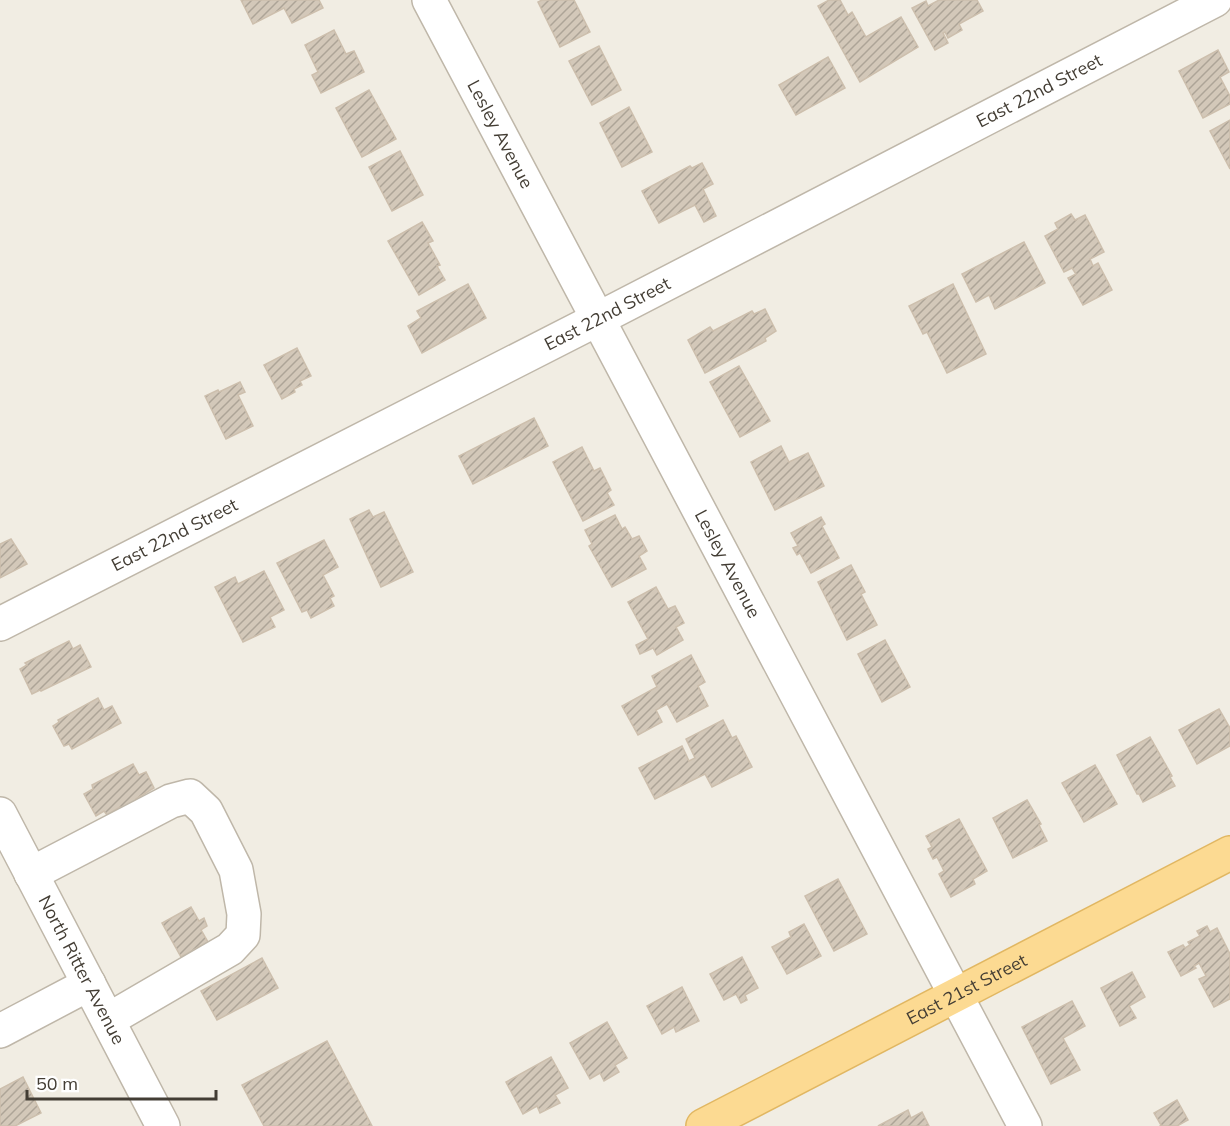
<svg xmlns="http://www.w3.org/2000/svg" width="1230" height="1126" font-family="Mulish,sans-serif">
  <defs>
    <pattern id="building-hatch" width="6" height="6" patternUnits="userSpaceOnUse" patternTransform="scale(1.5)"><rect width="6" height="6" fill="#d3c8b9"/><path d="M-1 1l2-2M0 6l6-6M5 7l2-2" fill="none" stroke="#ada497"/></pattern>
  </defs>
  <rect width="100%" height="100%" fill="#f1ede3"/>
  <g fill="url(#building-hatch)" stroke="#cdbfad" stroke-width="1.5">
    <polygon points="241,0 319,0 323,8 292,23 284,8 253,24"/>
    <polygon points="542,0 574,0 590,32 560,47 538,2"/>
    <polygon points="829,0 840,0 848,15 852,12 866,37 901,17 918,47 860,82 818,6"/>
    <polygon points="939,0 977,0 983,11 959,24 962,30 948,38 945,32 943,33 948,43 935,50 912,8 926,1 928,6"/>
    <polygon points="334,30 346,54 354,51 364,72 321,93 312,75 318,72 305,45"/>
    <polygon points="599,46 621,90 592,105 569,61"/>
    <polygon points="1218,50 1229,72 1220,77 1230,96 1230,104 1203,118 1179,71"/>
    <polygon points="828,57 845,88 796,115 779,85"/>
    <polygon points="369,90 396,139 362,157 336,108"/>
    <polygon points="629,107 652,152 622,167 600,123"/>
    <polygon points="1230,120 1230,169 1210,131"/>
    <polygon points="400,151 423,195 392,211 369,167"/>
    <polygon points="702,163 713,184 703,189 716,216 704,222 695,205 659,223 642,191 690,166 692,168"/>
    <polygon points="1071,214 1075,220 1085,215 1104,252 1090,259 1093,266 1098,263 1112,290 1083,305 1068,278 1076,274 1072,268 1064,272 1045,236 1058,229 1055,223"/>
    <polygon points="422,222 433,241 428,243 440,265 437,266 445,280 419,295 388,241"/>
    <polygon points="1024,242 1045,283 995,309 989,295 976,302 962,274"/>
    <polygon points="468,284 486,318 422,353 408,326 421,318 417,311"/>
    <polygon points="953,284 986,354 947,373 927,332 923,334 909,306"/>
    <polygon points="765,309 776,331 765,338 766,341 705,373 688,340 710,327 713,331 752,311 754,314"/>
    <polygon points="297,348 311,376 300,381 302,385 294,389 295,392 282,399 264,365"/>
    <polygon points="739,366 770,421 740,437 710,382"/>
    <polygon points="240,382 245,392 238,395 253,426 226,439 205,396 218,390 219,392"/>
    <polygon points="534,418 548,446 473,484 459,456"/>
    <polygon points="781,446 789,462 808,453 824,486 775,510 751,462"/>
    <polygon points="582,447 594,471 600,468 611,490 607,493 614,505 583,521 553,462"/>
    <polygon points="369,510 373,517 384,512 413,572 381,587 350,519"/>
    <polygon points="615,515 622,529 625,527 632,539 639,536 647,551 639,556 646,569 612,587 589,546 592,544 585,530"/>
    <polygon points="821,517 825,524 822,526 839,558 811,573 800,553 797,555 793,548 798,546 791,533"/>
    <polygon points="11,539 27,564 0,578 0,544"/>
    <polygon points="324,540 338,567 323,575 334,596 330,598 334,606 311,618 307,610 302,612 277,563"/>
    <polygon points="851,565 865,592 861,594 877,625 847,640 818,582"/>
    <polygon points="264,571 284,610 270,617 275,627 243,642 215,587 235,577 238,584"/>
    <polygon points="656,587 668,609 675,606 684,623 676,627 683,640 657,655 653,648 640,654 636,645 648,639 628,602"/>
    <polygon points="885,640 910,687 882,702 858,654"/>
    <polygon points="69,641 73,649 80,645 91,667 41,691 40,690 32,694 20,669 27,665 25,663"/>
    <polygon points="691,655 705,682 698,686 708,706 677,722 667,704 656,710 662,722 638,735 622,706 657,687 652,676"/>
    <polygon points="98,698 104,710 112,706 121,723 72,749 69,744 64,746 53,726 59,722 58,720"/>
    <polygon points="1219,709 1230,728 1230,746 1197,764 1179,730"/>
    <polygon points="723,720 732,738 736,736 752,767 712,787 705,774 655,799 639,768 682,746 689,761 695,758 686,739"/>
    <polygon points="1150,737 1172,776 1170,777 1175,786 1143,802 1139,794 1137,794 1117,755"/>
    <polygon points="133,764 139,775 146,772 154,788 136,799 138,801 122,810 120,807 107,815 104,811 96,816 84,794 93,789 92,785"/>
    <polygon points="1095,765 1117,804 1084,822 1062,783"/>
    <polygon points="1027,800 1041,824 1039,825 1047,841 1013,858 993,818"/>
    <polygon points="959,819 987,871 973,879 975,884 951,897 939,874 944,871 937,857 933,859 928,849 932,847 926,836"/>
    <polygon points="838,879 867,934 834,951 805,896"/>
    <polygon points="191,907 199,921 204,918 207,926 201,930 208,942 181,957 162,923"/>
    <polygon points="804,924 821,956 787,974 772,947 791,937 789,932"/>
    <polygon points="1207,926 1210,932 1217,928 1230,954 1230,999 1214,1007 1199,979 1206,976 1199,963 1194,966 1196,968 1181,976 1168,952 1183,945 1185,948 1190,945 1188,942 1200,936 1197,931"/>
    <polygon points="742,957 758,988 745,995 747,1000 741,1003 736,994 724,1000 710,974"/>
    <polygon points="262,958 278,988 217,1020 201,991"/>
    <polygon points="1132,972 1145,997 1129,1006 1136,1018 1120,1026 1101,988"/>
    <polygon points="682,987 699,1021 676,1032 674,1027 662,1034 647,1006"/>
    <polygon points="1072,1001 1085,1026 1063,1038 1080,1070 1051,1084 1022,1027"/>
    <polygon points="607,1022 627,1058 615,1065 619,1072 604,1081 600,1073 590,1079 570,1043"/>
    <polygon points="327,1041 372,1126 264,1126 242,1085"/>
    <polygon points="551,1057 568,1088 555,1095 560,1103 540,1113 537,1106 523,1114 506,1082"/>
    <polygon points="23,1077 41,1113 15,1126 0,1126 0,1089"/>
    <polygon points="1177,1100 1188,1120 1177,1126 1160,1126 1161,1125 1154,1113"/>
    <polygon points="908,1110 911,1118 922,1112 929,1126 878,1126"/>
  </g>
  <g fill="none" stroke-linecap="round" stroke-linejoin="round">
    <g stroke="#bfb7a9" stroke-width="36">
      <g id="minor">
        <path id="s1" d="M429 0 1025 1126"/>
        <path id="s2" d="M0 624 598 319 1215 0"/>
        <path id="s3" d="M0 814 163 1126"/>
        <polyline points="31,874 171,801 190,796 206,811 236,870 244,914 243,935 230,949 108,1020"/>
        <polyline points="0,1031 89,984"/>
      </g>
    </g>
    <g stroke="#e1b762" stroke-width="36">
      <g id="major">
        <path id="s4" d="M703 1126 1230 853"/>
      </g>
    </g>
    <use href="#minor" stroke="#fff" stroke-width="33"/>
    <use href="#major" stroke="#fcda92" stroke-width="33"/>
  </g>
  <g text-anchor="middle" stroke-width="5" stroke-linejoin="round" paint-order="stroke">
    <g font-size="18" fill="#433d34" stroke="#fff">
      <text dy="6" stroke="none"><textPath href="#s2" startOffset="1168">East 22nd Street</textPath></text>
      <text dy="6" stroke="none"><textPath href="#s1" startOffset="152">Lesley Avenue</textPath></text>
      <text dy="6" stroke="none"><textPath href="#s2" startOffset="682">East 22nd Street</textPath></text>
      <text dy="6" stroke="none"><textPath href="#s2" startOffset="196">East 22nd Street</textPath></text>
      <text dy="6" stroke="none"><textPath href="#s1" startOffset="638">Lesley Avenue</textPath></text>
      <text dy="6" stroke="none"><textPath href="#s3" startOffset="176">North Ritter Avenue</textPath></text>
      <text dy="6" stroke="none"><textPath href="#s4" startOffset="297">East 21st Street</textPath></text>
    </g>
  </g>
  <path d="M27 1090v9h189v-9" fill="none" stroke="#433d34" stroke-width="3"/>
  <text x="36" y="1090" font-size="18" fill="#433d34" stroke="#ffffff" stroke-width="4.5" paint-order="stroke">50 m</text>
</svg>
